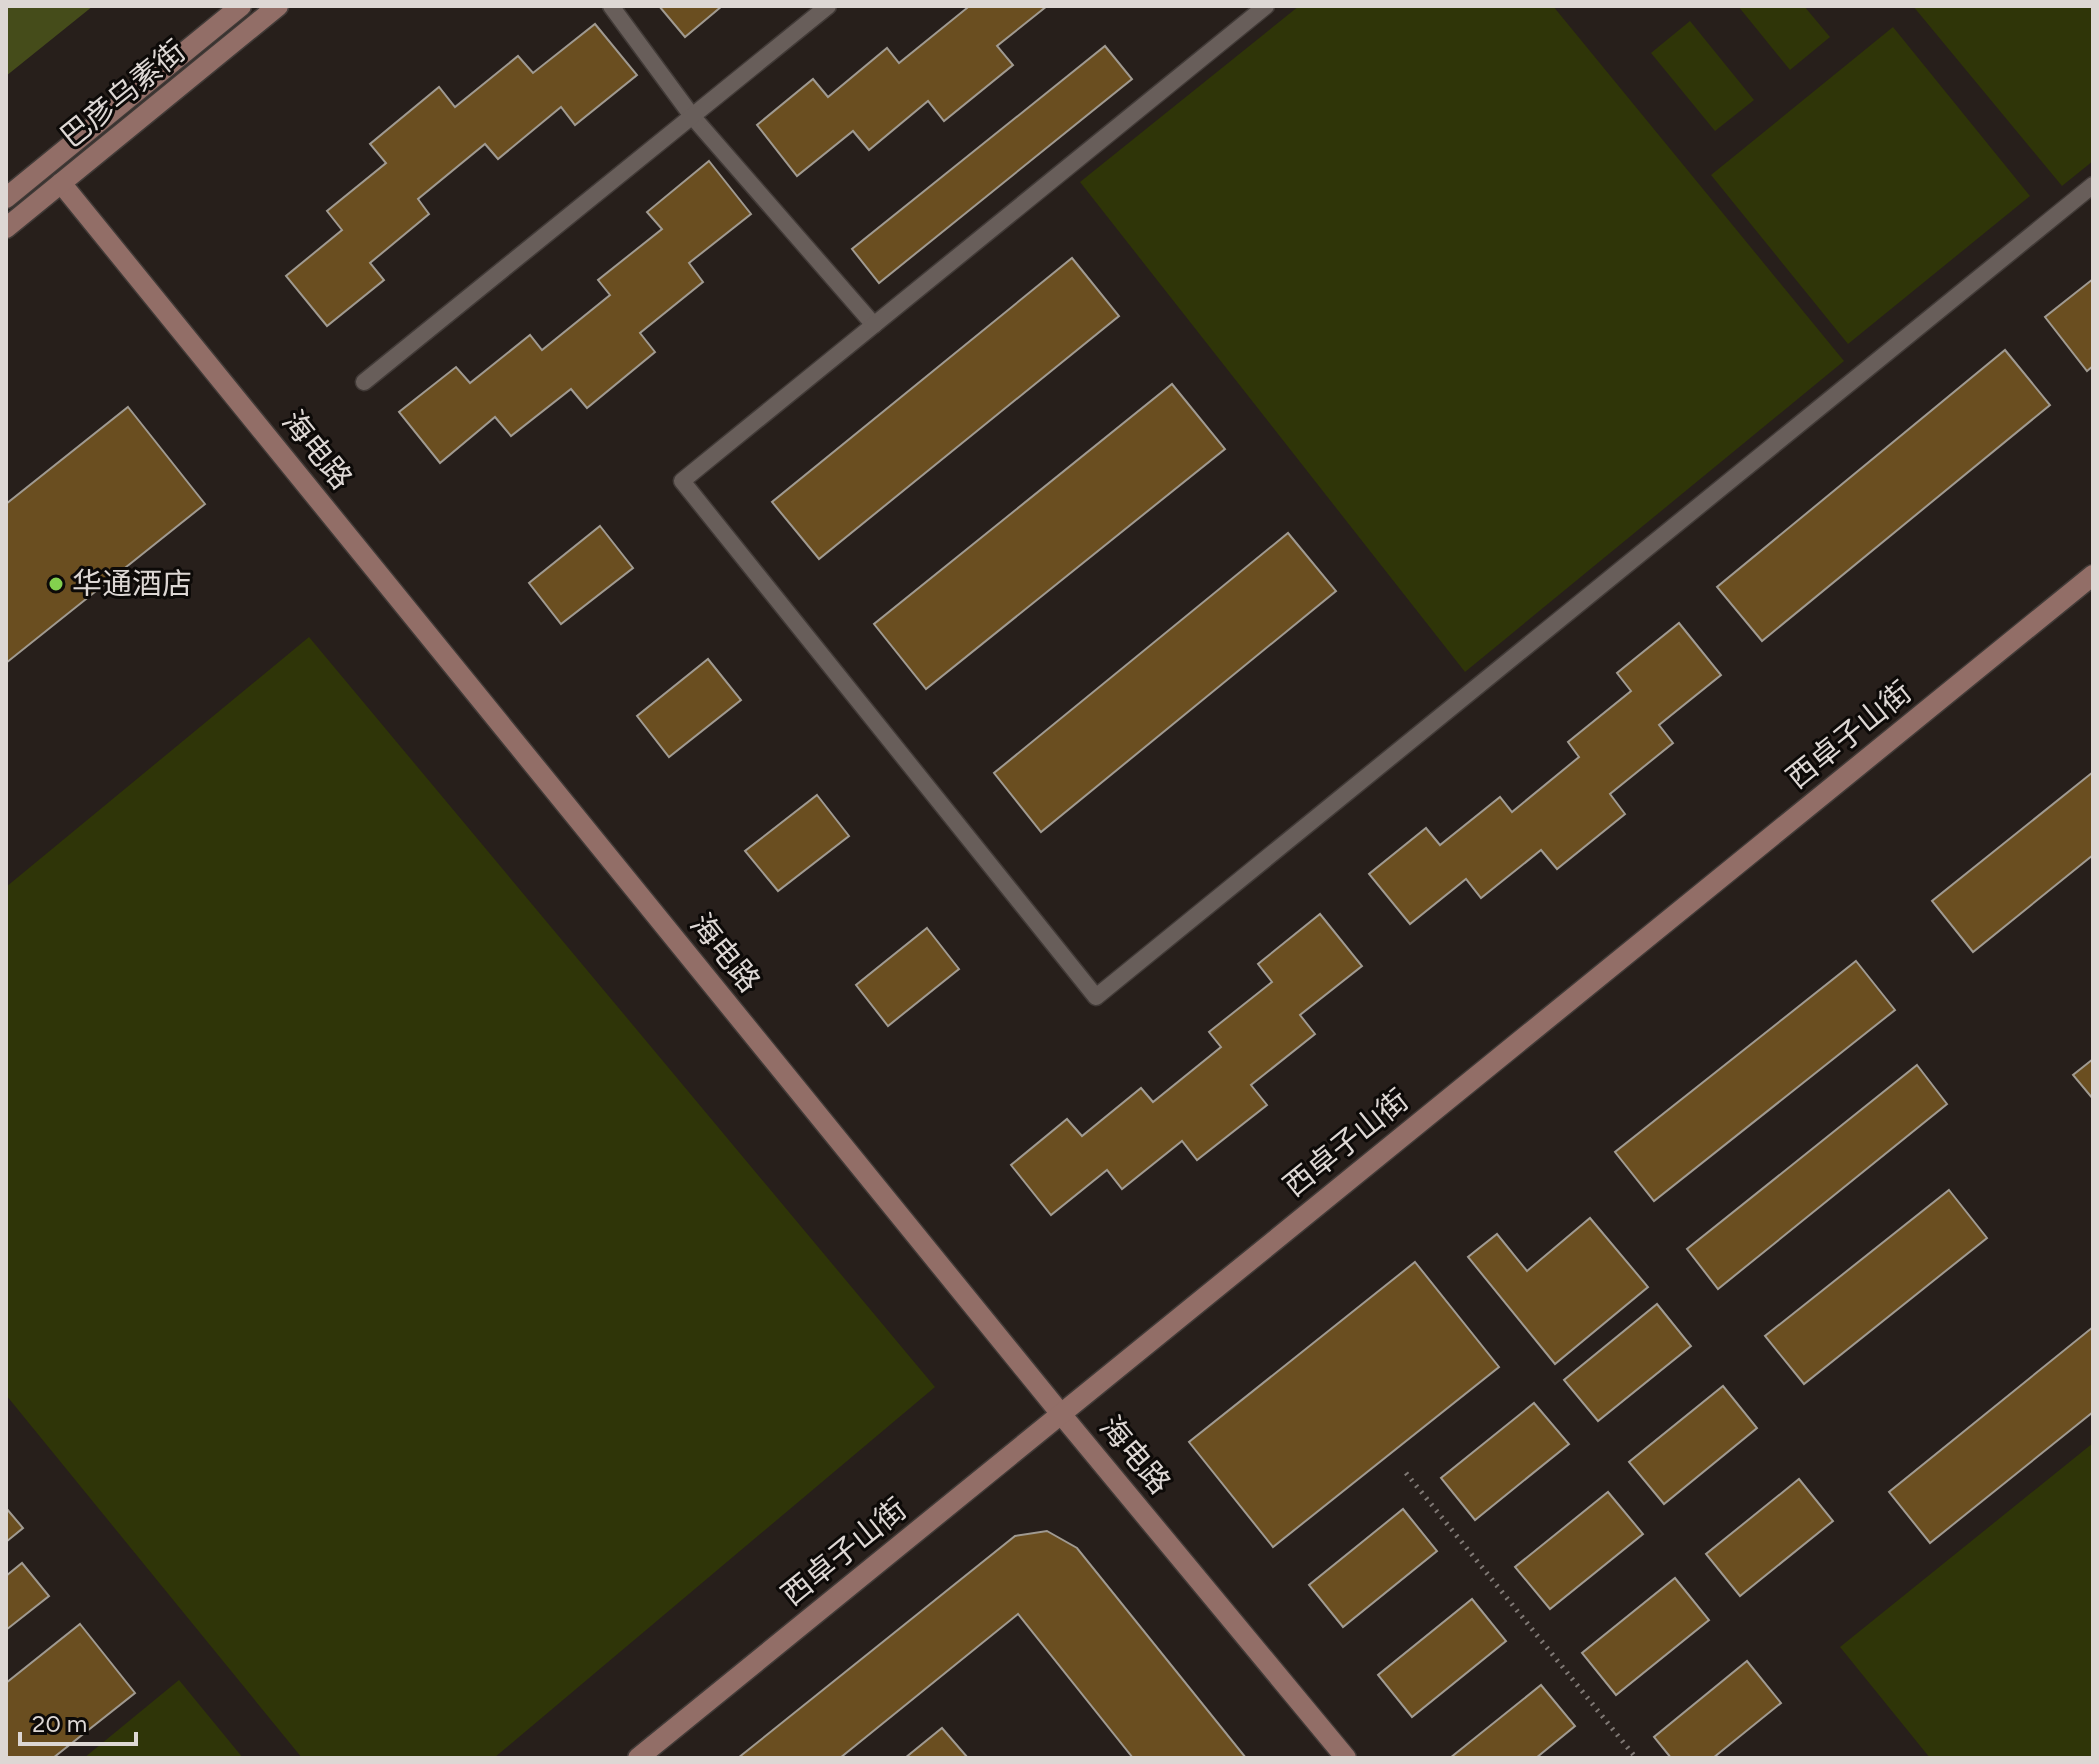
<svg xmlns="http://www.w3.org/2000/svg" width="2099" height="1764" font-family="Figtree,'Noto Sans SC',sans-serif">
  <rect width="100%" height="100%" fill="#271f1b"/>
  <g fill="#2f3508">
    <polygon points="1299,6 1553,6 1844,361 1465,672 1080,182"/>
    <polygon points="1738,6 1804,6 1830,37 1790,70"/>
    <polygon points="1913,6 2093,6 2093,161 2062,186"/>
    <polygon points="1690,21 1754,100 1715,131 1651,53"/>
    <polygon points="1893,27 2030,196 1848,344 1711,175"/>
    <polygon points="309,637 935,1387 494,1758 302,1758 6,1395 6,887"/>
    <polygon points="2093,1443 2093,1758 1930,1758 1840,1647"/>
    <polygon points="179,1680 243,1758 84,1758"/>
  </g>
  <polygon fill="#454c1a" points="6,6 93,6 6,76"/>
  <g fill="#6a4e20" stroke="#a09a91" stroke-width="2">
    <polygon points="659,6 722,6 685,37"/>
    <polygon points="965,6 1047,6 997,46 1013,65 944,121 928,101 869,150 853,131 797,176 757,125 813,79 828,97 887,48 899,63 967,8"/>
    <polygon points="595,24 637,75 575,125 561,107 498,159 485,144 418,199 429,214 370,263 384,280 327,326 286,276 342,230 327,211 386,163 370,144 439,87 455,107 518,56 533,73"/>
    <polygon points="1105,46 1132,79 879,283 852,249"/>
    <polygon points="709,161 751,214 689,263 703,282 640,333 655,352 587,408 571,389 511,436 495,417 440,463 399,412 456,367 470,383 530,335 542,350 610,295 598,280 662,229 647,212"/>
    <polygon points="1072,258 1119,316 819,559 772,502"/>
    <polygon points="2093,279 2093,366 2087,371 2045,317"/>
    <polygon points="2005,350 2050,405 1762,641 1717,587"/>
    <polygon points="1172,384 1225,449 926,689 874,624"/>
    <polygon points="128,407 205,504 6,663 6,504"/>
    <polygon points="600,526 633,568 561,624 529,583"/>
    <polygon points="1288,533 1336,591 1041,832 994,773"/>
    <polygon points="1679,623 1721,675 1659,725 1673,743 1610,794 1625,814 1557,869 1541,850 1481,898 1466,879 1410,924 1369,874 1426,828 1440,845 1500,797 1512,812 1579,757 1568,742 1631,691 1617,673"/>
    <polygon points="708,659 741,700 669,757 637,716"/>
    <polygon points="2093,772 2093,855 1973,952 1932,901"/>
    <polygon points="817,795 849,836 778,891 745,851"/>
    <polygon points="1320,914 1362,966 1300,1015 1315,1034 1251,1085 1267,1105 1197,1160 1182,1141 1122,1189 1107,1170 1051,1215 1011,1165 1067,1119 1082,1136 1141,1088 1153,1102 1221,1047 1209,1032 1272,982 1258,964"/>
    <polygon points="927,928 959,969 888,1026 856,985"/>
    <polygon points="1856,961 1895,1010 1654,1201 1615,1152"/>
    <polygon points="2093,1059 2093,1099 2073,1075"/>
    <polygon points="1917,1065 1947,1104 1718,1289 1687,1249"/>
    <polygon points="1949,1190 1987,1238 1804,1384 1765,1336"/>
    <polygon points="1590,1218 1648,1287 1555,1364 1468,1257 1497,1234 1527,1271"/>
    <polygon points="1415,1262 1499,1367 1273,1547 1189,1442"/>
    <polygon points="1657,1304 1691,1346 1598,1421 1564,1380"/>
    <polygon points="2093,1327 2093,1412 1930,1543 1889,1492"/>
    <polygon points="1723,1386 1757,1428 1664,1504 1629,1462"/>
    <polygon points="1534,1403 1569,1444 1475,1520 1441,1478"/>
    <polygon points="1799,1479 1833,1521 1740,1596 1706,1554"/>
    <polygon points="1608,1492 1643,1534 1550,1609 1515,1567"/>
    <polygon points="6,1508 23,1528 6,1542"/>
    <polygon points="1403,1509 1437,1551 1343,1627 1309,1585"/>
    <polygon points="1047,1531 1077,1548 1246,1758 1133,1758 1018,1614 840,1758 738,1758 1015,1536"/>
    <polygon points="22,1563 49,1596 6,1630 6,1576"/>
    <polygon points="1675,1578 1709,1620 1616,1695 1582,1653"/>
    <polygon points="1472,1599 1506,1641 1412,1717 1378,1675"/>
    <polygon points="80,1624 135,1693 53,1758 6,1758 6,1683"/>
    <polygon points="1747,1661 1781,1703 1713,1758 1671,1758 1654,1737"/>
    <polygon points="1541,1685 1575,1726 1536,1758 1450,1758"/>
    <polygon points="942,1728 968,1758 905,1758"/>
  </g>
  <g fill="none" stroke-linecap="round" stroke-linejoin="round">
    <g stroke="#413a37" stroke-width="19">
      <g id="lane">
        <polyline points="611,6 692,116 874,325"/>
        <polyline points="1266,6 682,481 1096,997 2093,185"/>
        <polyline points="364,382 828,6"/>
      </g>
    </g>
    <g stroke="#413a37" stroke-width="23">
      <g id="secondary">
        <polyline points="61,183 1061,1414 1346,1758"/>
        <polyline points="6,198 241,6"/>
        <polyline points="6,228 278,6"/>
        <polyline points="638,1758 2093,575"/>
      </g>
    </g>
    <polyline stroke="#7f7874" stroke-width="5" stroke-dasharray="2 6" stroke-linecap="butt" points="1406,1473 1636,1758"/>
    <use href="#lane" stroke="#685e5a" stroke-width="16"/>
    <use href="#secondary" stroke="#926e67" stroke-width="20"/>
  </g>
  <circle fill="#83d04e" stroke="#0d0a08" stroke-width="3" cx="56" cy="584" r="8"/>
  <g text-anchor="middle" stroke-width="6" stroke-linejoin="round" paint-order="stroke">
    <g font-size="30" fill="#ddd7d4" stroke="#0d0a08">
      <text transform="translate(123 94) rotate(-39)" y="10">巴彦乌素街</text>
      <text transform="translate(317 450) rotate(51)" y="10">海电路</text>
      <text transform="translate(1849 735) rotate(-39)" y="10">西卓子山街</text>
      <text transform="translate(725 953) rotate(51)" y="10">海电路</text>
      <text transform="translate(1346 1143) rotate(-39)" y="10">西卓子山街</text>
      <text transform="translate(1135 1455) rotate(50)" y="10">海电路</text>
      <text transform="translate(844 1552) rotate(-39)" y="10">西卓子山街</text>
    </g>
    <g font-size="30" fill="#ddd7d4" stroke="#0d0a08" text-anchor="start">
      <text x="72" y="594">华通酒店</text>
    </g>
  </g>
  <rect width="2099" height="1764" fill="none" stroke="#ddd7d4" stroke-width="16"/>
  <path d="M20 1732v12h116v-12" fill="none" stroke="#ddd7d4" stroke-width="4"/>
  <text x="32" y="1732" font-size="24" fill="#ddd7d4" stroke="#0d0a08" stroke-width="6" paint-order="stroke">20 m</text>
</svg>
